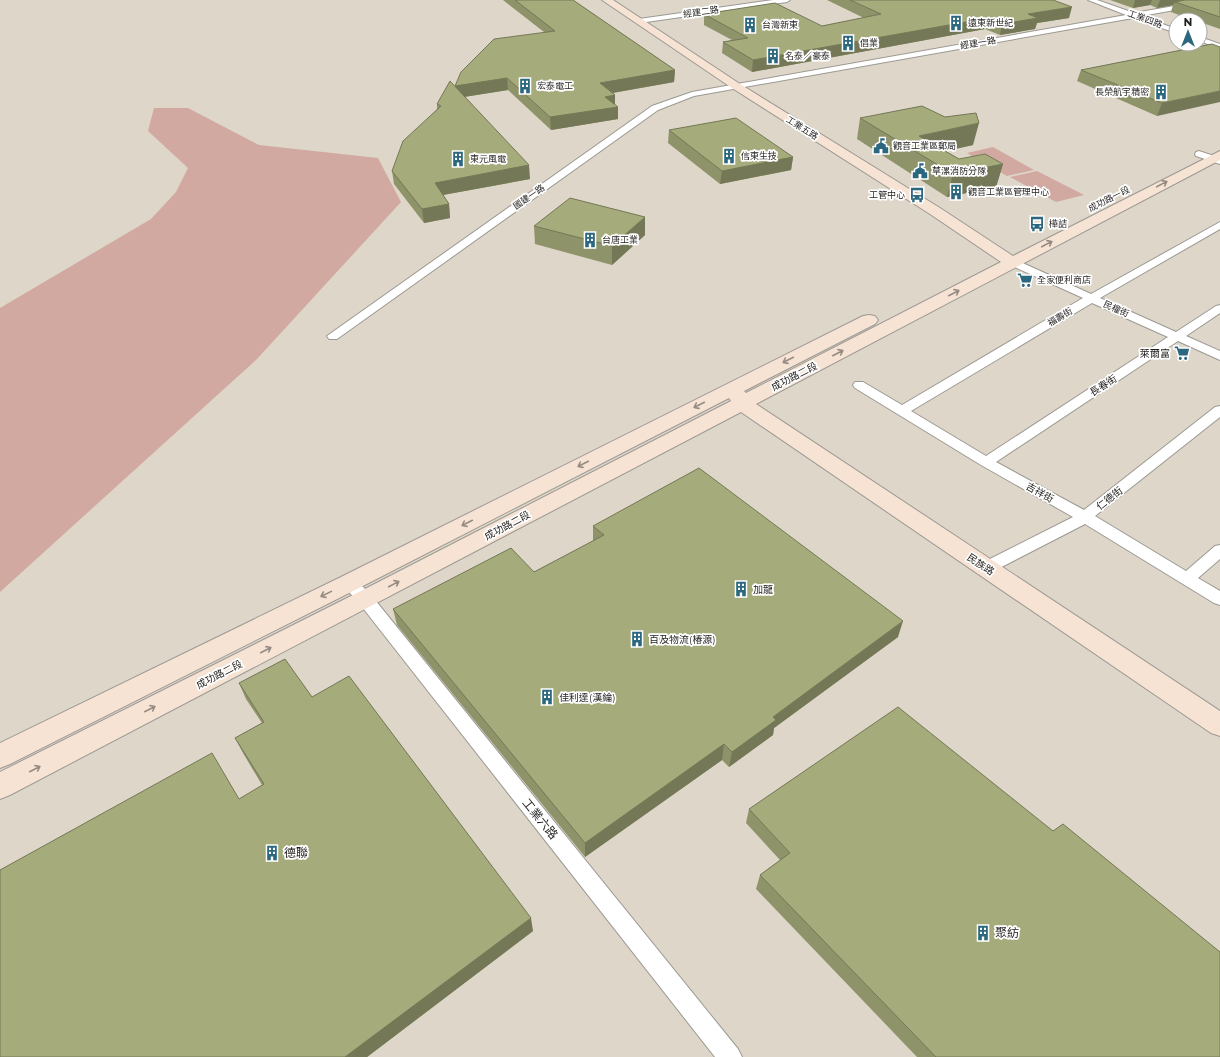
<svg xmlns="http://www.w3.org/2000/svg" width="1220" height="1057" font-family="Montserrat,'Noto Sans TC',sans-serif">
  <rect width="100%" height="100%" fill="#e5e2db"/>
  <path fill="#ddd6c9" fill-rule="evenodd" d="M0 0H1220V1057H0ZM1176 20H1200V44H1176Z"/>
  <g fill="#d2a9a1">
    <polygon points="154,108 188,108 259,145 378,158 401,202 257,359 0,592 0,308 151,219 176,192 188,168 148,131"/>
    <polygon points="993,147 1034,170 1007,176 967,153"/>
    <polygon points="1037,171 1084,195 1056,202 1010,177"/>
  </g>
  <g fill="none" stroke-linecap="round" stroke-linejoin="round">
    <g stroke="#9c9993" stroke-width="2">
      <g id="street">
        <polygon points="773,0 790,0 787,2 639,23 636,21 639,19"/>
        <polygon points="1088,0 1097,0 1134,13 1209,0 1220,0 1220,2 1141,16 1176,29 1176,33 1133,18 694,96 658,110 337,339 329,339 327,336 652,106 692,92 1126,15"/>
        <polygon points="1200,37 1220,44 1220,49 1200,41"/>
        <polygon points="1199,151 1220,158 1220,164 1196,156 1195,154 1196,152"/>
        <path d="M1220 222V229L1100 298 1176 332 1216 306 1220 305V313L1186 336 1220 351V360L1178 341 996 462 1084 510 1215 407 1220 406V417L1095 516 1186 571 1215 546 1220 545V559L1198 578 1220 591V605L1214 603 1085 524 992 572 986 574 980 572 978 568 980 564 1073 517 981 465 855 388 853 385 855 382H863L902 405 1083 298 1008 264 1007 262 1008 260H1016L1091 294ZM1092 303 1168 337 986 456 911 411Z"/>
        <polygon points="349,577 355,579 371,595 738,1049 742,1057 715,1057 359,603 341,583 343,579"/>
      </g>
    </g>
    <g stroke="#9c9993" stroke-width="2">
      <polygon id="secondary" points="602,0 613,0 740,84 940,208 1013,256 1220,151 1220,160 756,404 1220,711 1220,736 1211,733 741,412 10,795 0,799 0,772 357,593 731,401 729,398 357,589 10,764 0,768 0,743 341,577 863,316 869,315 875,316 878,320 875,324 744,391 746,393 1001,262 930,214 732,88"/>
    </g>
    <use href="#street" fill="#fff" fill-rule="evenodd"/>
    <use href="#secondary" fill="#f6e3d4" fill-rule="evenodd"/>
  </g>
  <g fill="#8e936a">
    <polygon points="503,0 573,0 675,70 674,82 613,93 615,95 615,105 618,119 551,130 508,90 464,97 530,179 443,195 449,204 450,218 424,223 394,184 392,171 437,109 437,104 456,87 544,32"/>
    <polygon points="827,0 1053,0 1069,18 1037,23 1035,29 1000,35 985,29 752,72 722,53 723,42 732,40 704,25 704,14 822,26 864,18"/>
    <polygon points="1110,0 1220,0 1220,29 1200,22 1200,20 1193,20 1171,12 1173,5 1157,8 1150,5 1133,8"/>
    <polygon points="1212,44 1157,116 1077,81 1081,70"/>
    <polygon points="860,118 973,145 945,151 959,159 1003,164 996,187 947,197 857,139"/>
    <polygon points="669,130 793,157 791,170 720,184 668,143"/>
    <polygon points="534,226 645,235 612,265 535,244"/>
    <polygon points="593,526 898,637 774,728 773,735 729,767 722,760 585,857 397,625 393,609 534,572 593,541"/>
    <polygon points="239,683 312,697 533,931 367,1057 0,1057 262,785 243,753 235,738 262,723 246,699"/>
    <polygon points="749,809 1220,1057 917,1057 756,889 760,875 780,860 746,823"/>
  </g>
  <g fill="#747856">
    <polygon points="1135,0 1152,0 1150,5 1133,8"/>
    <polygon points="1160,0 1200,0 1175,2 1173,5 1157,8"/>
    <polygon points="1072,7 1069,18 1037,23 1035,29 1000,35 1002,24 1028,14"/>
    <polygon points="988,18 985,29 752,72 753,60"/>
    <polygon points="675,70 674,82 600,95 600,83"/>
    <polygon points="507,78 508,90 457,98 455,86"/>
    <polygon points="1220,91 1220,102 1157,116 1162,103"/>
    <polygon points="615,95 615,107 618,107 618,119 551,130 550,117 605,97"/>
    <polygon points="979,123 973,145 924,156 919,136"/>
    <polygon points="793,157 791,170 720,184 722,171"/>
    <polygon points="1003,164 996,187 947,197 953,174"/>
    <polygon points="529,165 530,179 437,196 435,183"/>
    <polygon points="449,204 450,218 424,223 422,209"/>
    <polygon points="645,217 645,235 612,265 612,246"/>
    <polygon points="903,621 898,637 774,728 773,735 729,767 732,752 773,717"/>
    <polygon points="724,744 722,760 585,857 585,843"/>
    <polygon points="531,918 533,931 367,1057 345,1057"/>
  </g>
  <g fill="#a5ab7b" stroke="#747856">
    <polygon points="515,0 573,0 675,70 600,83 615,95 605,97 618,107 550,117 507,78 455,86 461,72 494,39 555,31"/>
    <polygon points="850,0 1053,0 1072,7 1028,14 1038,18 1002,24 988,18 753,60 723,42 748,38 704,14 775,3 822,26 881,14"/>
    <polygon points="1185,0 1220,0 1220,17 1175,2"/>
    <polygon points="1212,44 1220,47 1220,91 1162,103 1081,70"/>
    <polygon points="450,81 529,165 435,183 449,204 422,209 392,171 403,141 441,106 437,104"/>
    <polygon points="922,106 945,117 976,113 979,123 919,136 959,159 985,154 1003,164 953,174 860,118"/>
    <polygon points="736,118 793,157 722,171 669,130"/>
    <polygon points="570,198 645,217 612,246 534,226"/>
    <polygon points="699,468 903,621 773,717 776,720 732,752 724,744 585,843 393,609 511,548 534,572 604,535 593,526"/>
    <polygon points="285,659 312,697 349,676 531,918 345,1057 0,1057 0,870 212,753 239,799 264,784 235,738 264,722 239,683"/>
    <polygon points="898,707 1053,831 1063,824 1220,952 1220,1057 936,1057 760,875 790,853 749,809"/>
  </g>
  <defs><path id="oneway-shaft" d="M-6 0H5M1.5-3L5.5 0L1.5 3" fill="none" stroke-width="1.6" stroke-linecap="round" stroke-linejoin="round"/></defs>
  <g stroke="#968b82">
    <use href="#oneway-shaft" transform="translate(1162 184) rotate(-28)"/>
    <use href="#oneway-shaft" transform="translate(1047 244) rotate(-28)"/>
    <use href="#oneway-shaft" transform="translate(954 293) rotate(-27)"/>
    <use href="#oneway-shaft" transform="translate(838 353) rotate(-27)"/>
    <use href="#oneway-shaft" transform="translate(788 360) rotate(153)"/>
    <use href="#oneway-shaft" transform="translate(699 405) rotate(153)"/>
    <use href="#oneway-shaft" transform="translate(583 464) rotate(153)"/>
    <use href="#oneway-shaft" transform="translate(467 523) rotate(153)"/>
    <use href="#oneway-shaft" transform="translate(394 584) rotate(-28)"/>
    <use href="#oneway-shaft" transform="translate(326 594) rotate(154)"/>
    <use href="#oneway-shaft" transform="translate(266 650) rotate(-27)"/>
    <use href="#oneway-shaft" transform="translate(150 709) rotate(-27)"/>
    <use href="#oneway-shaft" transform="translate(35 769) rotate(-27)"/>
  </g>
  <defs>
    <g id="building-bare" transform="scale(1.2)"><path d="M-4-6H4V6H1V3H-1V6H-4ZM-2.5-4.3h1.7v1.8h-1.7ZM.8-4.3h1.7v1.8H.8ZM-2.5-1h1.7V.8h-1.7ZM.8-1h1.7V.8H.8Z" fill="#2b687f" stroke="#fff" stroke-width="2.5" paint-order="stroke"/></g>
    <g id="civic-bare" transform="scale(1.2)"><path d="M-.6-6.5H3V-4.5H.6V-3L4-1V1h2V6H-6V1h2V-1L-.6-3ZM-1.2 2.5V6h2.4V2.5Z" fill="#2b687f" stroke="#fff" stroke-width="2.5" paint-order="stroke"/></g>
    <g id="bus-bare" transform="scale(1.2)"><path d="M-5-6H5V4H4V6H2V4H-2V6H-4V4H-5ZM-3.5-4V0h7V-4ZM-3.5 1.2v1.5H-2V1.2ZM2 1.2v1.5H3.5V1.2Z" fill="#2b687f" stroke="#fff" stroke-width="2.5" paint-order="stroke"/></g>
    <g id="supermarket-bare" transform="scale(1.2)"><path d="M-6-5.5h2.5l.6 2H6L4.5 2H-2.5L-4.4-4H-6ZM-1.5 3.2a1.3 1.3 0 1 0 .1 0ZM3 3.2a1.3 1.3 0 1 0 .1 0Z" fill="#2b687f" stroke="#fff" stroke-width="2.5" paint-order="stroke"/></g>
  </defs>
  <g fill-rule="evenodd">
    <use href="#building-bare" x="956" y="23"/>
    <use href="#building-bare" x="750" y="25"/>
    <use href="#building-bare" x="848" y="43"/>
    <use href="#building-bare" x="773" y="56"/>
    <use href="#building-bare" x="525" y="86"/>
    <use href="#building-bare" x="1161" y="92"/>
    <use href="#civic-bare" x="881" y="146"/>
    <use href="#building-bare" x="729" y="156"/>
    <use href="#building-bare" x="458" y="159"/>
    <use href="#civic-bare" x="920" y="171"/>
    <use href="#building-bare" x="956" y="192"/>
    <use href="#bus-bare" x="917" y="195"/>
    <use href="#bus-bare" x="1037" y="224"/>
    <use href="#building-bare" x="590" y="240"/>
    <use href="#supermarket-bare" x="1025" y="280"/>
    <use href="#supermarket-bare" x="1182" y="353"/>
    <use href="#building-bare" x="741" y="589"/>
    <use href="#building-bare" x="637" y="639"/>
    <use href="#building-bare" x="547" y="697"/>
    <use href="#building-bare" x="272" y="853"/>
    <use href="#building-bare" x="983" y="933"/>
  </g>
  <g text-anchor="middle" stroke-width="3.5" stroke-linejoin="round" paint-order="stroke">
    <g font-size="9" fill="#211f1d" stroke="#fff">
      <text transform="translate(701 12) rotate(-8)" y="3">經建二路</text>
      <text transform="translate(1145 19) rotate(20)" y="3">工業四路</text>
      <text transform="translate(978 43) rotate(-10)" y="3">經建一路</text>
      <text transform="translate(802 128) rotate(32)" y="3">工業五路</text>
      <text transform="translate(529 197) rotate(-35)" y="3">國建一路</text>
      <text transform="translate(1109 199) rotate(-27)" y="3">成功路一段</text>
      <text transform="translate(1116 309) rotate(24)" y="3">民權街</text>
      <text transform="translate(1060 317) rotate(-31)" y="3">福壽街</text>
    </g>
    <g font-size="9" fill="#211f1d" stroke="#fff" text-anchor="start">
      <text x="968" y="26">遠東新世紀</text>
      <text x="762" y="28">台灣新東</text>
      <text x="860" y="46">倡業</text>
      <text x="785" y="59">名泰／豪泰</text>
      <text x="537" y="89">宏泰電工</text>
      <text x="1149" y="95" text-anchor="end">長榮航宇精密</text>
      <text x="893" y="149">觀音工業區郵局</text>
      <text x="741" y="159">信東生技</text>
      <text x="470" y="162">東元風電</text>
      <text x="932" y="174">草漯消防分隊</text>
      <text x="968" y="195">觀音工業區管理中心</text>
      <text x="905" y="198" text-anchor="end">工管中心</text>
      <text x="1049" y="227">樺詰</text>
      <text x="602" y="243">台唐工業</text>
      <text x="1037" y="283">全家便利商店</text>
    </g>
    <g font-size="10" fill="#211f1d" stroke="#fff" text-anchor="start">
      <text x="1170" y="357" text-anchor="end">萊爾富</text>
      <text x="753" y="593">加龍</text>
      <text x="649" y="643">百及物流(椿源)</text>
      <text x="559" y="701">佳利達(漢綸)</text>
    </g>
    <g font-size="10" fill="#211f1d" stroke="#fff">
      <text transform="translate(794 376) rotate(-27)" y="4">成功路二段</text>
      <text transform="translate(1103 385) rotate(-33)" y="4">長春街</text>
      <text transform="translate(1040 492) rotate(29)" y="4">吉祥街</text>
      <text transform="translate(1109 498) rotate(-38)" y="4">仁德街</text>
      <text transform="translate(507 525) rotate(-28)" y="4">成功路二段</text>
      <text transform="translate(981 564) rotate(34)" y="4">民族路</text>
      <text transform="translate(219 674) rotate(-27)" y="4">成功路二段</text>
    </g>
    <g font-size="12" fill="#211f1d" stroke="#fff">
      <text transform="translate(540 819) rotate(51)" y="4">工業六路</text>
    </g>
    <g font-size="12" fill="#211f1d" stroke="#fff" text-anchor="start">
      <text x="284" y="857">德聯</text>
      <text x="995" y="937">聚紡</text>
    </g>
  </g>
  <g transform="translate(1188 32)"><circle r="19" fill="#ffffff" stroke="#a6a5a5"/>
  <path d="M0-3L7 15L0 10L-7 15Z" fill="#2b687f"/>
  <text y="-6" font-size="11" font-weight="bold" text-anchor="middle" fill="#211f1d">N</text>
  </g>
</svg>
